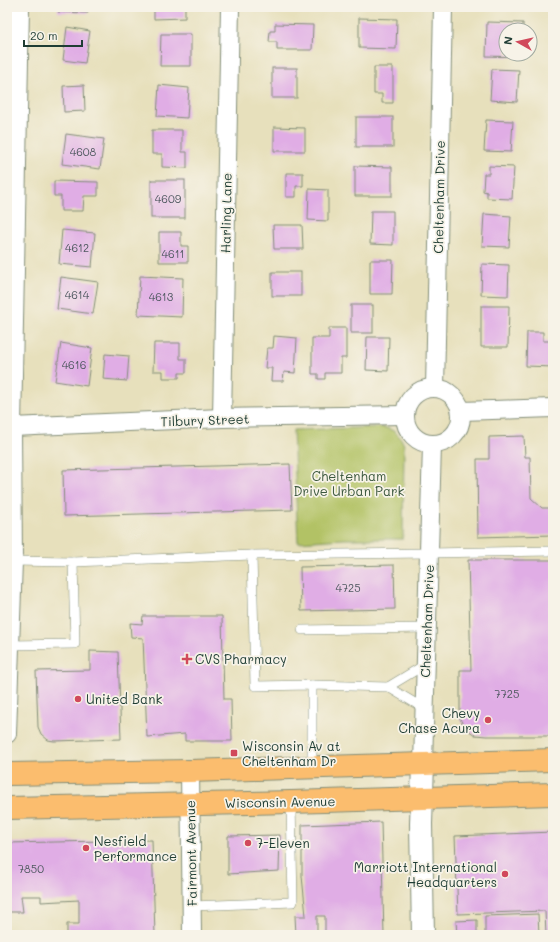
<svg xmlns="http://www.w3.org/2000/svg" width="560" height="942" font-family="Mali,sans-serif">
  <rect width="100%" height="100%" fill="#f7f3e8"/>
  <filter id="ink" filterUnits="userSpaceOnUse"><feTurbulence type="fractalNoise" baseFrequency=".025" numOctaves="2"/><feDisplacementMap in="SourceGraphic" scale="8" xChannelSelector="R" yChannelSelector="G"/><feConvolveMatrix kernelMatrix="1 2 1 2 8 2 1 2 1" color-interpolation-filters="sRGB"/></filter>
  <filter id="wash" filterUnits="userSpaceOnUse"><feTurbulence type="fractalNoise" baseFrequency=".012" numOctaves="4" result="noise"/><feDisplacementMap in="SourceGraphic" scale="16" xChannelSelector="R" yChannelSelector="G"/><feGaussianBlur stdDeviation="0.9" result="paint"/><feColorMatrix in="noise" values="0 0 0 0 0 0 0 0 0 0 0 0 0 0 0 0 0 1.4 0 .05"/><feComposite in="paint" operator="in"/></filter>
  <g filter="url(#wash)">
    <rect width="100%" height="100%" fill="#e7e0bc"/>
    <path fill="#b2c265" stroke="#68804c" d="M382 427C393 429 400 434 404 445L403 539H344L298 542 293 430Z"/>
    <g id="blocks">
      <g fill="#e0ade5">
        <polygon points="58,7 88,7 88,13 58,12"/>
        <polygon points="154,7 185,7 185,18 154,19"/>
        <polygon points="359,18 397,19 396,49 359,48"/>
        <polygon points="487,22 523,23 523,30 506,30 506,54 522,54 522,57 486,56"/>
        <polygon points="275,24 313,25 312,50 277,50 277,42 269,42 270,31 275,31"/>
        <polygon points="67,27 90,31 85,63 63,60"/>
        <polygon points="161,34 191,34 191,66 160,66"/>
        <polygon points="374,67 393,67 393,103 382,103 382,94 374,94"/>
        <rect x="272" y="68" width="25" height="30"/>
        <polygon points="492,69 519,70 517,102 490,100"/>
        <polygon points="84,85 85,111 64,112 63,86"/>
        <polygon points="159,85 189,88 187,118 157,116"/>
        <rect x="356" y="117" width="37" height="30"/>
        <polygon points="486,120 513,121 511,152 484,151"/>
        <polygon points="274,127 305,128 305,151 274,151"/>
        <polygon points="152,130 182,130 182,152 187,152 187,168 162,167 162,154 152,154"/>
        <polygon points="66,134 104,139 100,169 62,164"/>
        <polygon points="355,166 392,167 392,196 355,196"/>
        <polygon points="489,166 514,167 512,199 487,198 487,192 483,191 484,174 489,174"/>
        <polygon points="286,173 303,173 303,186 296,186 296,197 286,197"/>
        <rect x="151" y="180" width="34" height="38"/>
        <polygon points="54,181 98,182 98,196 84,196 83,211 61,211 61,196 54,196"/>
        <polygon points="309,189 328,190 328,221 308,220"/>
        <polygon points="371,211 393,211 393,245 370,244"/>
        <polygon points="484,214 511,216 509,247 482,246"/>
        <polygon points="273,225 302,225 303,249 274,249"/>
        <polygon points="62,230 95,233 92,267 59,264"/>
        <polygon points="159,232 181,232 181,246 188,246 188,262 159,262"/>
        <polygon points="370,260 393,260 392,294 370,294"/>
        <polygon points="482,264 509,265 508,296 481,295"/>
        <rect x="272" y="272" width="29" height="24"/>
        <polygon points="140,276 183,278 182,317 138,315"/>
        <polygon points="61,277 98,282 93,314 57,309"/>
        <rect x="351" y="305" width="22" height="28"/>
        <polygon points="481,306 509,306 508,347 481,347"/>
        <polygon points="329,328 346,328 346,358 341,358 341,373 325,373 325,379 318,379 318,374 312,374 312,338 329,338"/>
        <polygon points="527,332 543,332 543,341 553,341 553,367 526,366"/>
        <polygon points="274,336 297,338 295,373 284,372 283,381 271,381 272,368 265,368 267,348 273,348"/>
        <polygon points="367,337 389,337 388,371 366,370"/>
        <polygon points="61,343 92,348 87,386 55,381"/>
        <polygon points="154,343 180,343 180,359 186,359 186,373 179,373 179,378 163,378 163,371 153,371"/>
        <polygon points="105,354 129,356 127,381 103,379"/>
        <polygon points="524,436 525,457 530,457 531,498 542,508 553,508 553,535 478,537 477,459 489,459 489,437"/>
        <polygon points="290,464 292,510 64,516 63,470"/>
        <polygon points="468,560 553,560 553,736 486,736 475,735 465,728 460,719 460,670 471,670"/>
        <polygon points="394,565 395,609 301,611 300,567"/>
        <polygon points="143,616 222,616 224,699 231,699 232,741 185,741 185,734 147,737 143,638 131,637 130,623 142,624"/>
        <polygon points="90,651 118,652 121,739 54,741 48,740 41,734 38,727 36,671 90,670"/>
        <polygon points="381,822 384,935 325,935 325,916 317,916 317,935 296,935 295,916 306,916 302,876 302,825"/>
        <polygon points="553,832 553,935 546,935 545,911 458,914 455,836"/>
        <polygon points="280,835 279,871 228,874 228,836"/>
        <polygon points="152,840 155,935 67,935 67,924 79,924 79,900 41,902 41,896 21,896 23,912 7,912 7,843"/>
        <polygon points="538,914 539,935 485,935 485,916"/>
        <polygon points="477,920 477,935 457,935 456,921"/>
      </g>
    </g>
  </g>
  <g filter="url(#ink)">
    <use href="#blocks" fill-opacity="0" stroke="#838e78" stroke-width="1"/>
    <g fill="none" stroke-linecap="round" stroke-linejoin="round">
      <g stroke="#838e78" stroke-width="10">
        <g id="service">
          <polyline points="73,562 252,555"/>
          <polyline points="302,630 427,628"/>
          <polyline points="10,645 75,644 73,562 13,561"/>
          <polyline points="312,685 312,767"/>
          <polyline points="388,687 426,664"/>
          <polyline points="425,709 388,687 312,685 255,686 252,555 429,553 553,551"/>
          <polyline points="192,906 293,902 291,802"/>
        </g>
      </g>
      <g stroke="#838e78" stroke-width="20">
        <g id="minor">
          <circle cx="433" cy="416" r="28"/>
          <polyline points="435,388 443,7"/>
          <polyline points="461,411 553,408"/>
          <polyline points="222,418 230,7"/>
          <polyline points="7,427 12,427 222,418 404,415"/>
          <polyline points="7,734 13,561 12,427 20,7"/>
          <polyline points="423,764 432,445"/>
          <polyline points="190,771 192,935"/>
        </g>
      </g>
      <g stroke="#838e78" stroke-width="24">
        <polyline id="tertiary" points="423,935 421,824 423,764"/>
      </g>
      <g stroke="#838e78" stroke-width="24">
        <g id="primary">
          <polyline points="7,774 190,771 553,760"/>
          <polyline points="7,808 291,802 553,794"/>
        </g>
      </g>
      <use href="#service" stroke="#fff" stroke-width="9"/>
      <use href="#minor" stroke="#fff" stroke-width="18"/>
      <use href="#tertiary" stroke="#fff" stroke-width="22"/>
      <use href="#primary" stroke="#fbbd6e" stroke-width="22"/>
    </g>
  </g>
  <g fill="#d1495b" stroke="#f7f3e8" stroke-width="1.5">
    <path d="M185 653h4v4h4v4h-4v4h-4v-4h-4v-4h4z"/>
    <circle cx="78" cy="699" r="4"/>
    <circle cx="488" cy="720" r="4"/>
    <rect x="230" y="749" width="8" height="8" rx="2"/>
    <circle cx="248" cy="843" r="4"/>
    <circle cx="86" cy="848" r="4"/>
    <circle cx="505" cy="874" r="4"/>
  </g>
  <g text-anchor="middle" stroke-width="3.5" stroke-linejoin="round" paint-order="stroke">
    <g font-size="11" fill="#4f5960">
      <text x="83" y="156">4608</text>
      <text x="168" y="203">4609</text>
      <text x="77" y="252">4612</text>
      <text x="173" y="258">4611</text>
      <text x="77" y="299">4614</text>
      <text x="161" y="301">4613</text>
      <text x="74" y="369">4616</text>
      <text x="348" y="592">4725</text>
      <text x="507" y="698">7725</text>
      <text x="31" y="873">7850</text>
    </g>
    <g font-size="13" fill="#1f3d34" stroke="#f7f3e8">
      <text transform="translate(439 197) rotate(-89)" y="5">Cheltenham Drive</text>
      <text transform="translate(226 213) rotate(-89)" y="5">Harling Lane</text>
      <text transform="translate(205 420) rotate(-2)" y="5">Tilbury Street</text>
      <text transform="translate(427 621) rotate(-88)" y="5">Cheltenham Drive</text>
      <text transform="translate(280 802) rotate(-1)" y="5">Wisconsin Avenue</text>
      <text transform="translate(191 853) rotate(-91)" y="5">Fairmont Avenue</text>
    </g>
    <g font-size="13" fill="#3c583e" stroke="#f7f3e8">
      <text x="349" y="481">Cheltenham<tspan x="349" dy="15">Drive Urban Park</tspan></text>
    </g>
    <g font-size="13" fill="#1f3d34" stroke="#f7f3e8" text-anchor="start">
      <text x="195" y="664">CVS Pharmacy</text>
      <text x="86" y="704">United Bank</text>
      <text x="480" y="718" text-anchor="end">Chevy<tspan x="480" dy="15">Chase Acura</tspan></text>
      <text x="242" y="751">Wisconsin Av at<tspan x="242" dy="15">Cheltenham Dr</tspan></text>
      <text x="94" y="846">Nesfield<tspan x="94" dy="15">Performance</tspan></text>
      <text x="256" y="848">7-Eleven</text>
      <text x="497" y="872" text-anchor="end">Marriott International<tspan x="497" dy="15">Headquarters</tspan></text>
    </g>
  </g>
  <rect width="560" height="942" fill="none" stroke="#f7f3e8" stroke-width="24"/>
  <g transform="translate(518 42) rotate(278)"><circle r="19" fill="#f7f3e8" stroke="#a1aaa0"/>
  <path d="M0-3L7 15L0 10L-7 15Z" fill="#d1495b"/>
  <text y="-6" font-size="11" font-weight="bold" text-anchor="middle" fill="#1f3d34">N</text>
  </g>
  <path d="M24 40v6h58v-6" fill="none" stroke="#1f3d34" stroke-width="2"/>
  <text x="30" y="40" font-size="12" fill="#1f3d34" stroke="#f7f3e8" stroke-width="3" paint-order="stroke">20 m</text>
</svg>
